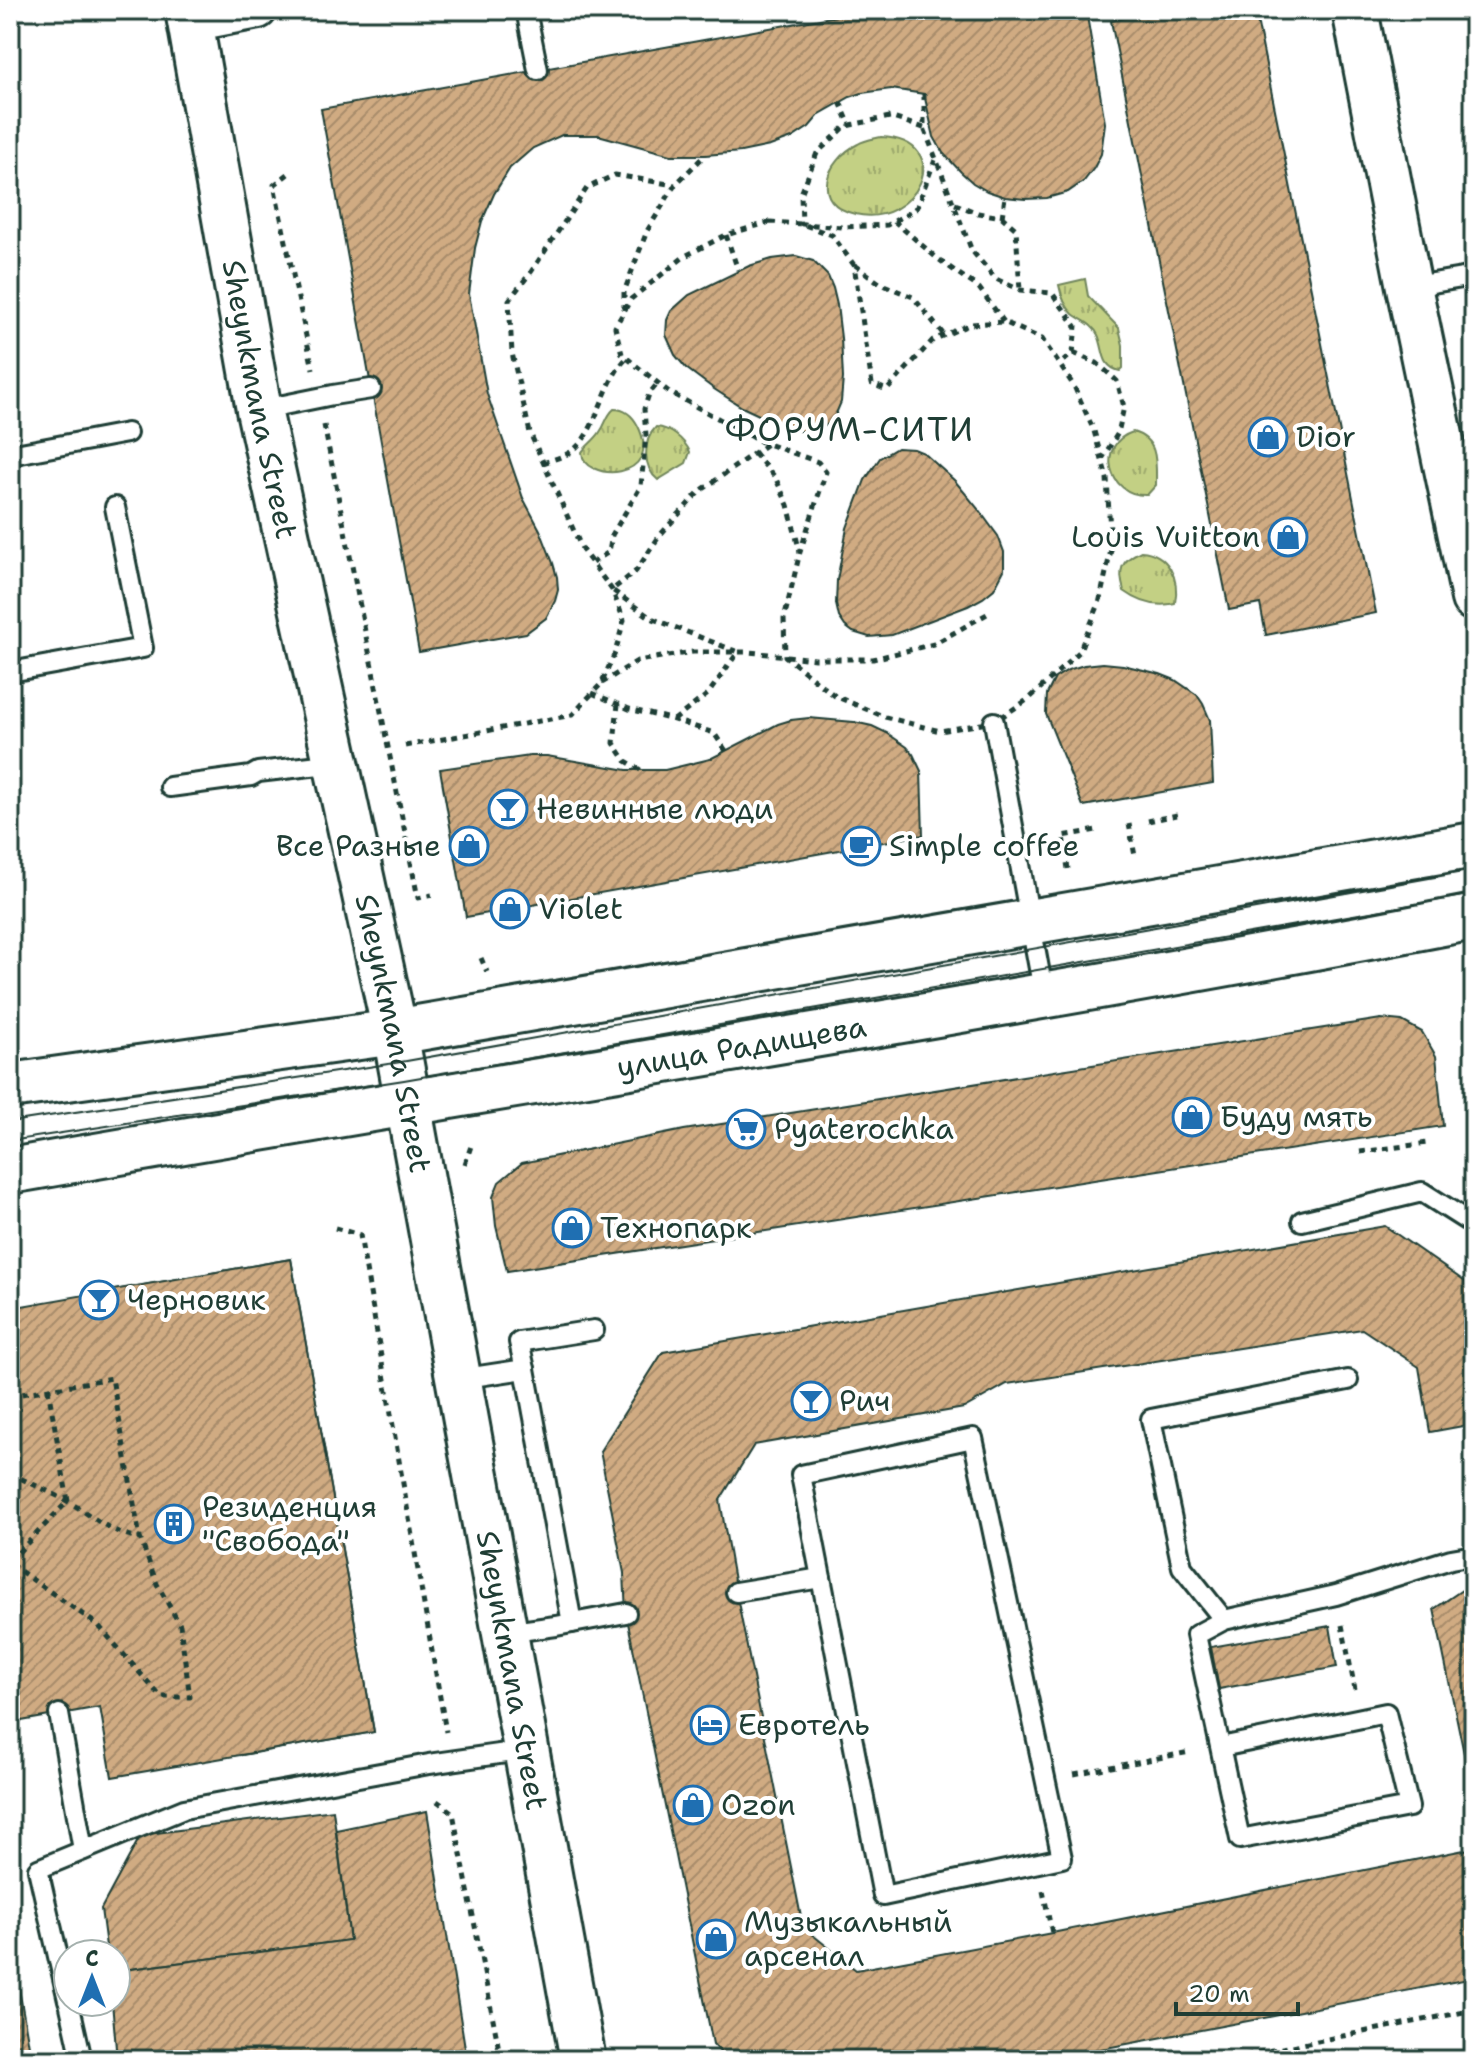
<svg xmlns="http://www.w3.org/2000/svg" width="1484" height="2070" font-family="'Shantell Sans',sans-serif">
  <defs>
    <pattern id="park-tufts" width="24" height="20" patternUnits="userSpaceOnUse" patternTransform="scale(2)"><rect width="24" height="20" fill="#c3d084"/><path d="M3 7l-1-3M5 7V3M7 7l1-3M15 17l-1-3M17 17v-4M19 17l1-3" fill="none" stroke="#9eaa6d"/></pattern>
    <pattern id="building-hatch" width="6" height="6" patternUnits="userSpaceOnUse" patternTransform="scale(2)"><rect width="6" height="6" fill="#d0ab82"/><path d="M-1 1l2-2M0 6l6-6M5 7l2-2" fill="none" stroke="#a88c6b"/></pattern>
  </defs>
  <rect width="100%" height="100%" fill="#fff"/>
  <filter id="ink" filterUnits="userSpaceOnUse"><feTurbulence type="fractalNoise" baseFrequency=".0125" numOctaves="2"/><feDisplacementMap in="SourceGraphic" scale="16" xChannelSelector="R" yChannelSelector="G"/><feConvolveMatrix kernelMatrix="1 2 1 2 8 2 1 2 1" color-interpolation-filters="sRGB"/></filter>
  <g filter="url(#ink)">
    <g fill="url(#park-tufts)" stroke="#71865c" stroke-width="2">
      <path d="M881 137C959 141 916 229 855 214 809 203 826 160 858 144 865 140 873 139 881 137Z"/>
      <path d="M1085 279 1088 296 1119 328 1123 345V368L1120 371C1100 366 1105 350 1098 335 1093 324 1082 321 1073 314 1064 305 1061 296 1059 285Z"/>
      <path d="M614 409C626 409 633 416 638 426 665 481 583 483 582 452 587 445 595 440 600 432 606 424 606 416 614 409Z"/>
      <path d="M656 427C670 428 684 439 690 452L686 463 658 480C643 468 642 441 656 427Z"/>
      <path d="M1133 432C1159 440 1156 462 1156 485L1147 495C1108 497 1095 444 1133 432Z"/>
      <path d="M1141 551C1168 553 1180 578 1175 603 1156 608 1139 602 1124 591 1118 570 1120 561 1141 551Z"/>
    </g>
    <g fill="url(#building-hatch)" stroke="#1f3d34" stroke-width="2">
      <polygon points="870,10 1086,10 1105,123 1101,154 1094,168 1084,181 1068,192 1047,198 1025,199 1005,197 987,191 973,183 961,172 943,153 934,137 924,94 891,89 862,93 850,97 820,114 809,127 792,138 770,146 741,152 705,155 671,155 598,135 562,135 533,148 510,168 494,194 482,221 475,248 469,294 487,394 523,498 540,530 553,563 557,577 558,590 555,601 546,618 526,633 419,652 321,109"/>
      <polygon points="1135,10 1255,10 1376,613 1266,635 1260,604 1229,610 1111,21 1136,16"/>
      <polygon points="796,256 813,261 828,276 833,288 837,305 841,338 843,378 841,402 835,416 829,423 821,429 811,431 798,431 782,426 742,407 714,389 686,368 675,355 666,335 667,320 671,311 689,295 749,266 772,259"/>
      <polygon points="897,448 914,449 924,453 955,481 979,510 998,536 1004,552 1004,570 994,589 983,598 968,606 892,635 869,637 853,632 845,626 839,617 836,604 837,580 847,528 865,480 880,458"/>
      <polygon points="1103,663 1123,665 1160,674 1175,680 1197,695 1203,704 1210,720 1213,783 1083,806 1046,714 1047,694 1055,678 1068,670 1084,665"/>
      <polygon points="809,718 854,722 872,726 887,733 907,747 913,754 921,771 923,835 466,917 440,769 530,756 547,756 627,770 665,770 710,759 778,724 791,720"/>
      <polygon points="1381,1019 1402,1021 1422,1032 1436,1056 1443,1126 507,1271 496,1226 493,1197 499,1182 522,1163 684,1130"/>
      <polygon points="1385,1226 1474,1288 1474,1424 1430,1432 1419,1367 1362,1329 1007,1384 964,1408 754,1445 720,1500 736,1592 803,1927 856,1970 1052,1933 1474,1848 1474,1978 1043,2060 727,2060 713,2044 626,1613 624,1573 600,1451 663,1352"/>
      <polygon points="291,1259 374,1732 242,1755 204,1540 155,1549 109,1291"/>
      <polygon points="291,1259 374,1732 112,1777 100,1707 10,1723 10,1308"/>
      <polygon points="1474,1582 1474,1802 1434,1609"/>
      <polygon points="1330,1626 1337,1667 1219,1689 1211,1647"/>
      <polygon points="333,1810 350,1940 116,1971 116,1954 107,1954 101,1909 141,1835"/>
      <polygon points="427,1811 467,2060 117,2060 112,2002 116,2002 116,1971 350,1940 336,1830"/>
      <polygon points="11,1942 31,2058 19,2060 10,2060"/>
    </g>
    <g fill="none" stroke-linecap="round" stroke-linejoin="round">
      <g stroke="#1f3d34" stroke-width="24">
        <g id="service">
          <polyline points="526,10 538,70"/>
          <polyline points="1409,287 1474,276"/>
          <polyline points="259,410 333,395 371,389"/>
          <polyline points="10,455 127,433"/>
          <polyline points="10,672 143,648 115,507"/>
          <polyline points="994,722 1044,996"/>
          <polyline points="170,787 251,776 258,772 337,763"/>
          <polyline points="1302,1221 1422,1192 1474,1225"/>
          <polyline points="525,1369 572,1623"/>
          <polyline points="459,1379 525,1369 519,1342 594,1330"/>
          <polyline points="1348,1380 1151,1419 1182,1567 1224,1620 1336,1595 1451,1559 1474,1555"/>
          <polygon points="973,1438 1062,1858 883,1896 801,1475"/>
          <polyline points="736,1592 821,1578"/>
          <polyline points="505,1633 556,1626 626,1613"/>
          <polyline points="59,1714 83,1850"/>
          <polyline points="1221,1747 1386,1713 1409,1807 1240,1839 1196,1635 1224,1620"/>
          <polyline points="68,2000 38,1869 184,1809 429,1764 527,1750"/>
          <polyline points="69,2002 82,2060"/>
        </g>
      </g>
      <g stroke="#1f3d34" stroke-width="42">
        <polyline id="minor" points="190,23 258,10"/>
      </g>
      <g stroke="#1f3d34" stroke-width="50">
        <g id="tertiary">
          <path id="s1" d="M188 10 259 410 395 1032 583 2060"/>
          <polyline points="1355,10 1409,287 1474,598"/>
          <polyline points="10,1086 395,1032 1474,845"/>
          <path id="s2" d="M10 1171C498 1085 988 1011 1474 917"/>
        </g>
      </g>
      <g stroke="#1f3d34" stroke-width="5" stroke-dasharray="6 6" stroke-linecap="butt">
        <polyline points="924,94 924,128 972,251 996,279 1020,290 1052,293 1076,326 1073,353 1059,365"/>
        <polyline points="840,102 850,125"/>
        <polyline points="924,128 890,117 846,126 817,153 801,194 802,224 842,227 887,225 916,209 935,160"/>
        <polyline points="288,174 274,185 313,369"/>
        <polyline points="955,204 978,213 1002,217 1016,229 1020,290"/>
        <polyline points="1002,217 1005,197"/>
        <polyline points="894,221 938,259 979,288 1004,322"/>
        <polygon points="770,222 802,224 832,235 854,265 872,384 887,390 933,340 971,324 1004,322 1042,339 1074,386 1094,431 1107,478 1111,550 1099,604 1079,652 1030,698 994,722 940,731 885,717 835,696 785,656 784,619 800,552 826,472 818,462 762,442 669,392 622,354 615,327 631,299 685,256 726,235"/>
        <polyline points="726,235 738,270"/>
        <polyline points="855,265 881,284 913,297 944,335"/>
        <polyline points="624,310 624,292 647,231 675,185 705,155"/>
        <polyline points="1073,353 1097,363 1117,381 1124,407 1118,433 1102,459"/>
        <polyline points="324,425 418,898 432,895"/>
        <polyline points="754,453 775,477 788,505 800,552"/>
        <path d="M543 463C551 460 560 458 567 454 597 439 601 383 627 358"/>
        <polyline points="592,563 609,552 612,535 641,486 646,435 644,409 649,394 658,383"/>
        <polyline points="602,683 637,661 693,652 749,652 815,659 873,659 934,644 987,614"/>
        <polyline points="592,693 629,709 674,720 714,733 726,751"/>
        <polyline points="618,704 614,743 626,761 642,771"/>
        <polyline points="674,720 708,694 738,652 651,618 612,590 636,571 660,535 699,492 767,444"/>
        <polyline points="405,746 572,715 601,684 615,653 624,620 612,590 583,551 530,433 512,353 509,300 531,272 587,188 615,175 675,185"/>
        <polyline points="1148,821 1177,815"/>
        <polyline points="1129,824 1135,856"/>
        <polyline points="1068,869 1063,836 1097,830"/>
        <polyline points="481,958 487,972"/>
        <polyline points="1360,1152 1428,1143"/>
        <polyline points="465,1164 472,1143"/>
        <polyline points="335,1228 360,1235 446,1732"/>
        <polyline points="10,1396 112,1378 140,1538 157,1584 180,1625 190,1697 161,1697 98,1625 10,1564"/>
        <path d="M10 1473C29 1483 49 1491 67 1501 95 1517 107 1532 140 1538"/>
        <polyline points="10,1561 68,1501 48,1389"/>
        <polyline points="1342,1625 1355,1689"/>
        <polyline points="1074,1774 1190,1752"/>
        <polyline points="437,1801 453,1813 501,2060"/>
        <polyline points="1043,1891 1052,1933"/>
        <polyline points="1078,2053 1079,2060"/>
        <polyline points="1222,2060 1474,2010"/>
      </g>
      <use href="#service" stroke="#fff" stroke-width="18"/>
      <use href="#minor" stroke="#fff" stroke-width="36"/>
      <use href="#tertiary" stroke="#fff" stroke-width="44"/>
      <g stroke="#1f3d34" stroke-width="2">
        <polyline points="10,1122 401,1062 1474,870"/>
        <polyline points="10,1141 404,1080 1474,894"/>
      </g>
    </g>
  </g>
  <defs>
    <g id="shop-ring" transform="scale(2)"><circle r="9.5" fill="#fff" stroke="#1f6fb2" stroke-width="1.5"/><path d="M-5-2.5h2.3a2.7 3.5 0 0 1 5.4 0H5L5.5 6h-11ZM-1.5-2.5h3a1.5 2.3 0 0 0-3 0Z" fill="#1f6fb2"/></g>
    <g id="bar-ring" transform="scale(2)"><circle r="9.5" fill="#fff" stroke="#1f6fb2" stroke-width="1.5"/><path d="M-6-5H6L.8 .8V4.5H3.5V6h-7V4.5H-.8V.8Z" fill="#1f6fb2"/></g>
    <g id="cafe-ring" transform="scale(2)"><circle r="9.5" fill="#fff" stroke="#1f6fb2" stroke-width="1.5"/><path d="M-5.5-4.5H6V0H3Q3 3.5 0 3.5H-2.5Q-5.5 3.5-5.5 0ZM3-3.2v2h1.7v-2ZM-6 4.5H4V6H-6Z" fill="#1f6fb2"/></g>
    <g id="supermarket-ring" transform="scale(2)"><circle r="9.5" fill="#fff" stroke="#1f6fb2" stroke-width="1.5"/><path d="M-6-5.5h2.5l.6 2H6L4.5 2H-2.5L-4.4-4H-6ZM-1.5 3.2a1.3 1.3 0 1 0 .1 0ZM3 3.2a1.3 1.3 0 1 0 .1 0Z" fill="#1f6fb2"/></g>
    <g id="building-ring" transform="scale(2)"><circle r="9.5" fill="#fff" stroke="#1f6fb2" stroke-width="1.5"/><path d="M-4-6H4V6H1V3H-1V6H-4ZM-2.5-4.3h1.7v1.8h-1.7ZM.8-4.3h1.7v1.8H.8ZM-2.5-1h1.7V.8h-1.7ZM.8-1h1.7V.8H.8Z" fill="#1f6fb2"/></g>
    <g id="hotel-ring" transform="scale(2)"><circle r="9.5" fill="#fff" stroke="#1f6fb2" stroke-width="1.5"/><path d="M-6-4.5h1.5V1H6V5H4.5V3h-9V5H-6ZM-4 0a1.8 1.8 0 1 1 3.6 0ZM.5 0V-2.5h3Q6-2.5 6 0Z" fill="#1f6fb2"/></g>
  </defs>
  <g fill-rule="evenodd">
    <use href="#shop-ring" x="1268" y="437"/>
    <use href="#shop-ring" x="1288" y="537"/>
    <use href="#bar-ring" x="508" y="809"/>
    <use href="#shop-ring" x="469" y="846"/>
    <use href="#cafe-ring" x="861" y="846"/>
    <use href="#shop-ring" x="510" y="909"/>
    <use href="#shop-ring" x="1192" y="1117"/>
    <use href="#supermarket-ring" x="746" y="1129"/>
    <use href="#shop-ring" x="572" y="1228"/>
    <use href="#bar-ring" x="99" y="1300"/>
    <use href="#bar-ring" x="811" y="1401"/>
    <use href="#building-ring" x="174" y="1524"/>
    <use href="#hotel-ring" x="710" y="1725"/>
    <use href="#shop-ring" x="693" y="1805"/>
    <use href="#shop-ring" x="716" y="1939"/>
  </g>
  <g text-anchor="middle" stroke-width="8" stroke-linejoin="round" paint-order="stroke">
    <g font-size="30" fill="#1f3d34" stroke="#fff">
      <text dy="10" stroke="none"><textPath href="#s1" startOffset="396">Sheynkmana Street</textPath></text>
      <text dy="10" stroke="none"><textPath href="#s1" startOffset="1044">Sheynkmana Street</textPath></text>
      <text dy="10" stroke="none"><textPath href="#s2" startOffset="742">улица Радищева</textPath></text>
      <text dy="10" stroke="none"><textPath href="#s1" startOffset="1692">Sheynkmana Street</textPath></text>
    </g>
    <g font-size="30" fill="#1f3d34" stroke="#fff" text-anchor="start">
      <text x="1296" y="447">Dior</text>
      <text x="1260" y="547" text-anchor="end">Louis Vuitton</text>
      <text x="536" y="819">Невинные люди</text>
      <text x="441" y="856" text-anchor="end">Все Разные</text>
      <text x="889" y="856">Simple coffee</text>
      <text x="538" y="919">Violet</text>
      <text x="1220" y="1127">Буду мять</text>
      <text x="774" y="1139">Pyaterochka</text>
      <text x="600" y="1238">Технопарк</text>
      <text x="127" y="1310">Черновик</text>
      <text x="839" y="1411">Рич</text>
      <text x="202" y="1517">Резиденция<tspan x="202" dy="34">"Свобода"</tspan></text>
      <text x="738" y="1735">Евротель</text>
      <text x="721" y="1815">Ozon</text>
      <text x="744" y="1932">Музыкальный<tspan x="744" dy="34">арсенал</tspan></text>
    </g>
    <g font-size="34" letter-spacing="2" fill="#1f3d34" stroke="#fff">
      <text x="850" y="441">ФОРУМ-СИТИ</text>
    </g>
  </g>
  <rect width="1484" height="2070" fill="none" stroke="#fff" stroke-width="40"/>
  <rect x="20" y="20" width="1444" height="2030" fill="none" stroke="#1f3d34" stroke-width="3" filter="url(#ink)"/>
  <g transform="translate(92 1978)"><circle r="38" fill="#ffffff" stroke="#a5b1ae" stroke-width="2"/>
  <path d="M0-6L14 30L0 20L-14 30Z" fill="#1f6fb2"/>
  <text y="-12" font-size="22" font-weight="bold" text-anchor="middle" fill="#1f3d34">С</text>
  </g>
  <path d="M1176 2002v12h122v-12" fill="none" stroke="#1f3d34" stroke-width="4"/>
  <text x="1188" y="2002" font-size="24" fill="#1f3d34" stroke="#ffffff" stroke-width="6" paint-order="stroke">20 m</text>
</svg>
